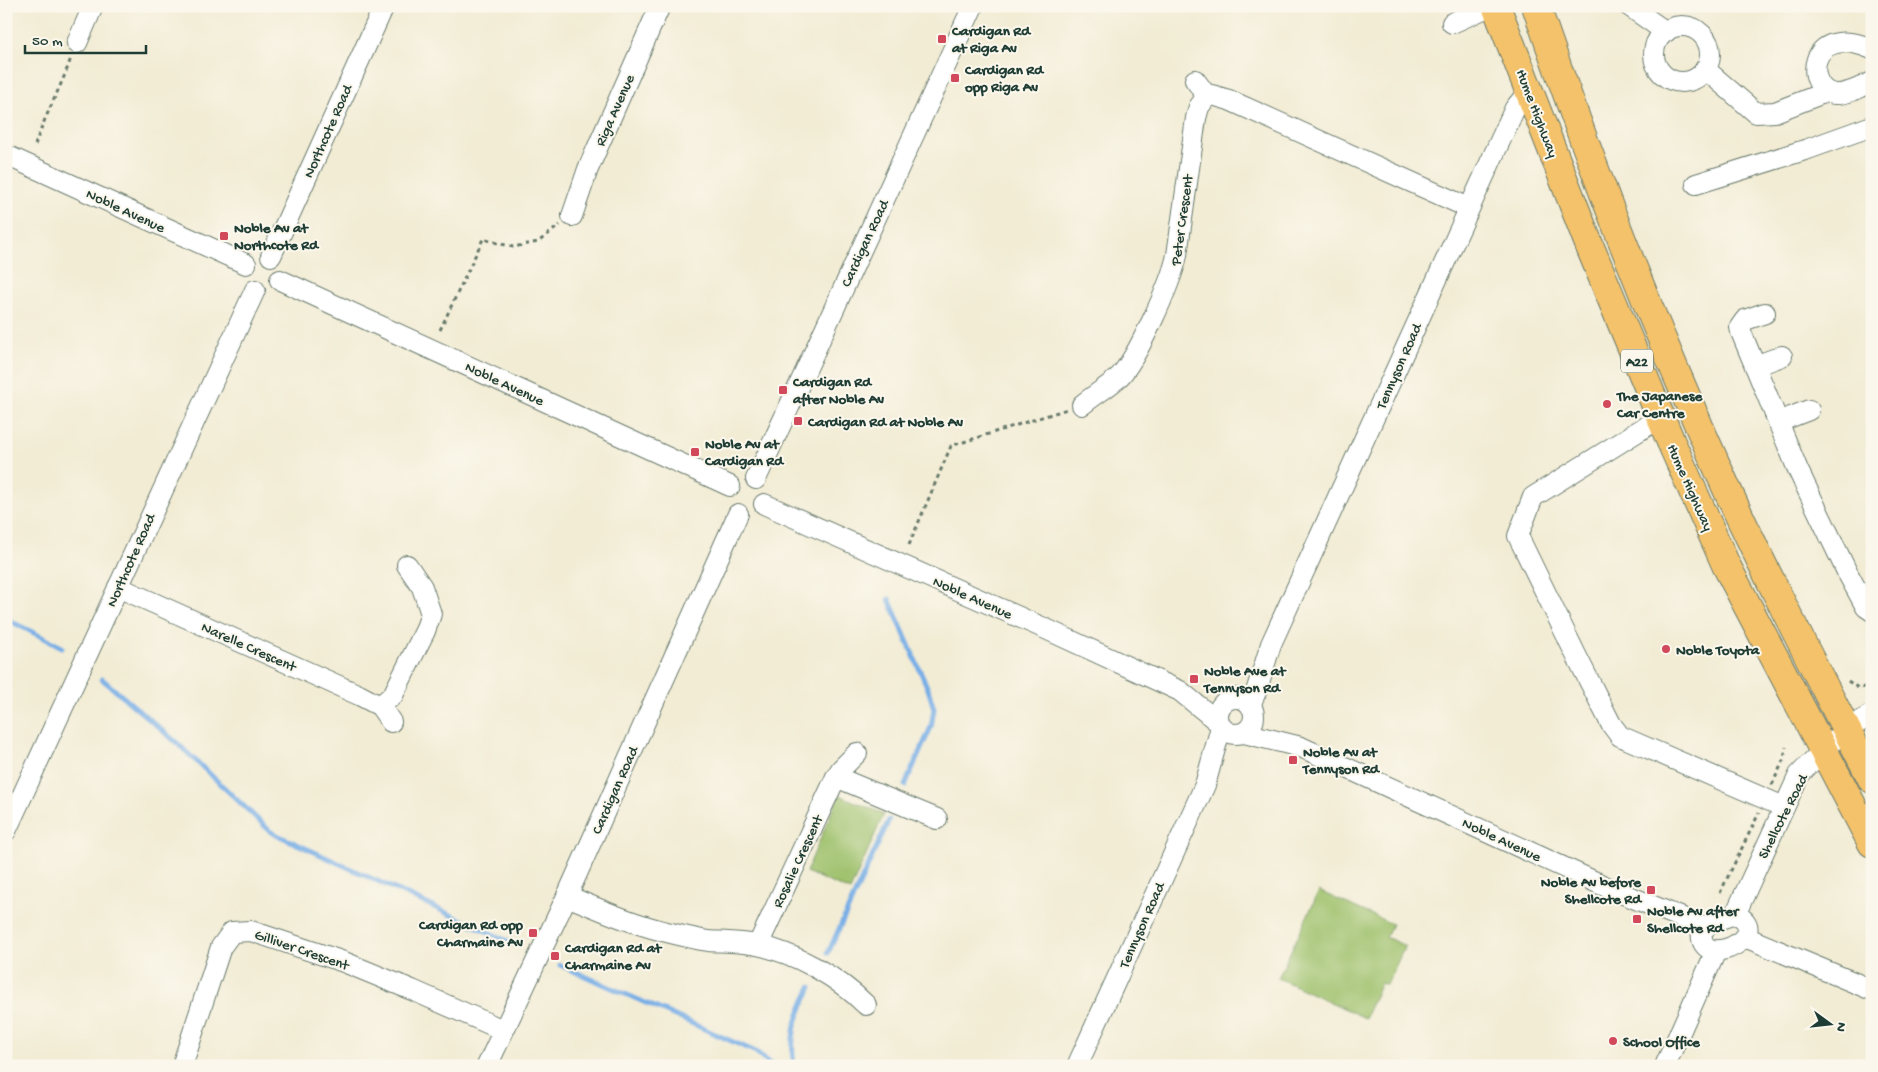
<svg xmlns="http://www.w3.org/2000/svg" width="1878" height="1072" font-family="'Gochi Hand',sans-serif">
  <rect width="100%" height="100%" fill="#fbf7ec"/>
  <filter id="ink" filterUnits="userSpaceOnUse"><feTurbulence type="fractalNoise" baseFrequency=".02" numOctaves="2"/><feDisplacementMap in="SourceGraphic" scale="10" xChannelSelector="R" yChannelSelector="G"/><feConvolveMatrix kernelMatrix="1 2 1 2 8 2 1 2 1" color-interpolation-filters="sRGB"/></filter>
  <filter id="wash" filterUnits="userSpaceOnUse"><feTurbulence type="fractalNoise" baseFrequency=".0096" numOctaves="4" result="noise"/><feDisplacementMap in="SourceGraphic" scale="20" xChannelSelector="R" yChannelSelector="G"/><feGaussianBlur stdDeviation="1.12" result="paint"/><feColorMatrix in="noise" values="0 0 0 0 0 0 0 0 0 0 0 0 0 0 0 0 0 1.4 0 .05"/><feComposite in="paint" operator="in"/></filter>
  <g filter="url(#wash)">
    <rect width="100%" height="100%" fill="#f2ecd4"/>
    <g fill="#9cc069" stroke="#5e7e4e">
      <polygon points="839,795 884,814 850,891 806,872"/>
      <polygon points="1319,891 1392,924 1386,937 1405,946 1387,985 1381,983 1365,1018 1278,978"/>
    </g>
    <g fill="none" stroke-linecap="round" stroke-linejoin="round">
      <g stroke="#77aee6" stroke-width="5">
        <polyline points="889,599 928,689 934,709 931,727 905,785"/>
        <polyline points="6,619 62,647"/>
        <polyline points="102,679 176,742 271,832 514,944"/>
        <polyline points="828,953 889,820"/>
        <polyline points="560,965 756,1052 773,1066"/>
        <path d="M794 1066C789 1031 797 1018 811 987"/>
      </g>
    </g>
  </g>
  <g filter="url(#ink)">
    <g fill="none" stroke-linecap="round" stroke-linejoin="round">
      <g stroke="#697a6c" stroke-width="22">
        <g id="minor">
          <polyline points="1629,6 1666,32"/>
          <polyline points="1452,23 1490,6"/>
          <circle cx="1682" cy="54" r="28"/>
          <polyline points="77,43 93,6"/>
          <path d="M1872 49C1805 21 1804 91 1835 94 1846 95 1861 87 1872 82"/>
          <polyline points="1705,69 1756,113 1775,112 1826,92"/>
          <polyline points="1195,80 1207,96 1212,95 1229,100 1469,208"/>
          <polyline points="6,155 246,264"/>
          <polyline points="1696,184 1808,149 1872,126"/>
          <polyline points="572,216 588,169 660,6"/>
          <polyline points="271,256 384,6"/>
          <polyline points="280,280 730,486"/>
          <polyline points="1765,313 1745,320 1740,327 1741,332 1798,470 1847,572 1866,607 1872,611"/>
          <polyline points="1755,366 1782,356"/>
          <path d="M1082 405C1094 395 1108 387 1119 377 1137 359 1172 281 1177 255L1196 118 1199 107 1207 96"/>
          <polyline points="1661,417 1533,497 1518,536 1576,655 1611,724 1620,736 1784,807"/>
          <polyline points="1778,422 1809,410"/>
          <polyline points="756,479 973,6"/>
          <polyline points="764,504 1046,629 1180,691 1218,722"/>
          <polyline points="118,587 359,695 380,706 391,722"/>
          <circle cx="1236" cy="716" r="18"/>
          <polyline points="1250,705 1256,692 1271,644 1515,108 1529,91"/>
          <polyline points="380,706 393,695 425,631 431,614 422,587 407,565"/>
          <polyline points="1244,733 1301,747 1611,889 1705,927"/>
          <polyline points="836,777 937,819"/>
          <polyline points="6,831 255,290"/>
          <path d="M567 896C601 910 635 925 671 933 683 936 696 939 708 941 725 942 741 942 757 945 796 953 839 978 866 1005"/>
          <path d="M1732 915C1739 916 1744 918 1747 925 1753 946 1697 967 1702 930L1714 921Z"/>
          <polyline points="1735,915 1799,775 1823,750 1847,730 1872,714"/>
          <polyline points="1745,937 1872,990"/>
          <polyline points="758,945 836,777 841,769 857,753"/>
          <polyline points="182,1066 221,947 232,932 251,931 344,962 412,990 503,1030"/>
          <polyline points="487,1066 567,896 738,514"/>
          <polyline points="1077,1066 1205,785 1221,727"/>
          <polyline points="1665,1066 1716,951"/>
        </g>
      </g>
      <g stroke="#697a6c" stroke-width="30">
        <g id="highway">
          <polyline points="1496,6 1590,247 1671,442 1726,565 1872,843"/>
          <path d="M1536 6C1592 169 1655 330 1726 487 1771 586 1822 682 1872 779"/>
        </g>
      </g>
      <g stroke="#697a6c" stroke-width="3" stroke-dasharray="4 4" stroke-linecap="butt">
        <path d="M35 145C45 115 61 88 71 58"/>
        <polyline points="440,330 483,239 513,247 538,242 560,225"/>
        <polyline points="909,545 951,446 1067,409"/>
        <polyline points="1848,681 1858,688 1872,686"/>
        <polyline points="1772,785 1784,759 1786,747"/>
        <polyline points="1720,893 1759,813"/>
      </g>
      <use href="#minor" stroke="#fff" stroke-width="20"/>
      <use href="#highway" stroke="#f4c26a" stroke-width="28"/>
    </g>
  </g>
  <g fill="#d1495b" stroke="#fbf7ec" stroke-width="2">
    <rect x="937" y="34" width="10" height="10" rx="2.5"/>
    <rect x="950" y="73" width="10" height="10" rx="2.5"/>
    <rect x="219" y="231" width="10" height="10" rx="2.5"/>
    <rect x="778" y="385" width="10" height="10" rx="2.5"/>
    <circle cx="1607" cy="404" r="5"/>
    <rect x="793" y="416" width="10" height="10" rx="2.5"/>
    <rect x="690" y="447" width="10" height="10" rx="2.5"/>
    <circle cx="1666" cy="649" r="5"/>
    <rect x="1189" y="674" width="10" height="10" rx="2.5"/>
    <rect x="1288" y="755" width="10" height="10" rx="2.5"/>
    <rect x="1646" y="885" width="10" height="10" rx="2.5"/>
    <rect x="1632" y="914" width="10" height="10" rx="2.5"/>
    <rect x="528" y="928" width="10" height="10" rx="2.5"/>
    <rect x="550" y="951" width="10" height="10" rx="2.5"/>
    <circle cx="1613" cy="1041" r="5"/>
  </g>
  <g text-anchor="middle" stroke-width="4" stroke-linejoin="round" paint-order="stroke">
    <rect fill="#fbf7ec" stroke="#61756b" stroke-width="1" x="1621" y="349.5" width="32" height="23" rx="4"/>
    <g font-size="14" font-weight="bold" fill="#1f3d34">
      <text x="1637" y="366">A22</text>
    </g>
    <g font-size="15" font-weight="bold" fill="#1f3d34" stroke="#fbf7ec" text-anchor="start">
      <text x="952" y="35">Cardigan Rd<tspan x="952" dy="17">at Riga Av</tspan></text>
      <text x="965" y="74">Cardigan Rd<tspan x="965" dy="17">opp Riga Av</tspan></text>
      <text x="234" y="232">Noble Av at<tspan x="234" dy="17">Northcote Rd</tspan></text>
      <text x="793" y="386">Cardigan Rd<tspan x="793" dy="17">after Noble Av</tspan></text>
      <text x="1617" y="400">The Japanese<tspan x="1617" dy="17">Car Centre</tspan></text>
      <text x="808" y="426">Cardigan Rd at Noble Av</text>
      <text x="705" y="448">Noble Av at<tspan x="705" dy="17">Cardigan Rd</tspan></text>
      <text x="1676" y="654">Noble Toyota</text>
      <text x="1204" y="675">Noble Ave at<tspan x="1204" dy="17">Tennyson Rd</tspan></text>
      <text x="1303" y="756">Noble Av at<tspan x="1303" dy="17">Tennyson Rd</tspan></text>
      <text x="1641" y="886" text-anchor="end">Noble Av before<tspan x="1641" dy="17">Shellcote Rd</tspan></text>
      <text x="1647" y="915">Noble Av after<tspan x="1647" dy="17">Shellcote Rd</tspan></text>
      <text x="523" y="929" text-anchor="end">Cardigan Rd opp<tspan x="523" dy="17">Charmaine Av</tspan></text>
      <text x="565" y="952">Cardigan Rd at<tspan x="565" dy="17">Charmaine Av</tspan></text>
      <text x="1623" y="1046">School Office</text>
    </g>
    <g font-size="15" fill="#1f3d34" stroke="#fbf7ec">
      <text transform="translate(614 110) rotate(-66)" y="5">Riga Avenue</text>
      <text transform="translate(1538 113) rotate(69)" y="5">Hume Highway</text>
      <text transform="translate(327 131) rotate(-66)" y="5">Northcote Road</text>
      <text transform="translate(126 210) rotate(25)" y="5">Noble Avenue</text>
      <text transform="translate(1181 220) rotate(-82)" y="5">Peter Crescent</text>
      <text transform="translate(864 243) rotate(-65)" y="5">Cardigan Road</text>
      <text transform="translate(1398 366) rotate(-66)" y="5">Tennyson Road</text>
      <text transform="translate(505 383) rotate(25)" y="5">Noble Avenue</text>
      <text transform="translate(1691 487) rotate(66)" y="5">Hume Highway</text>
      <text transform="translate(130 560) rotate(-66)" y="5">Northcote Road</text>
      <text transform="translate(973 597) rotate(24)" y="5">Noble Avenue</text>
      <text transform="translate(249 646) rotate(24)" y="5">Narelle Crescent</text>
      <text transform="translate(614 790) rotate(-66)" y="5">Cardigan Road</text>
      <text transform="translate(1782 816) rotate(-63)" y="5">Shellcote Road</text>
      <text transform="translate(1502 839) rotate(25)" y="5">Noble Avenue</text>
      <text transform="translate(797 861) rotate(-65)" y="5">Rosalie Crescent</text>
      <text transform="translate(1141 925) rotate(-66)" y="5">Tennyson Road</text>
      <text transform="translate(302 949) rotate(19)" y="5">Gilliver Crescent</text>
    </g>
  </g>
  <rect width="1878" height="1072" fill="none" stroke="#fbf7ec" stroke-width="25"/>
  <g transform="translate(1830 1024) rotate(105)" stroke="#fbf7ec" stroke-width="4" paint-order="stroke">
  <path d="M0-4L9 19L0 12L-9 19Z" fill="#1f3d34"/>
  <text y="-8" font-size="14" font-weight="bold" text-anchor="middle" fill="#1f3d34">N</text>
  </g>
  <path d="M25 45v8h121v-8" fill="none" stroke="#1f3d34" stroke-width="2.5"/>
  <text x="32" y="45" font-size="15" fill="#1f3d34" stroke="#fbf7ec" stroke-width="4" paint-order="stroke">50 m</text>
</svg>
